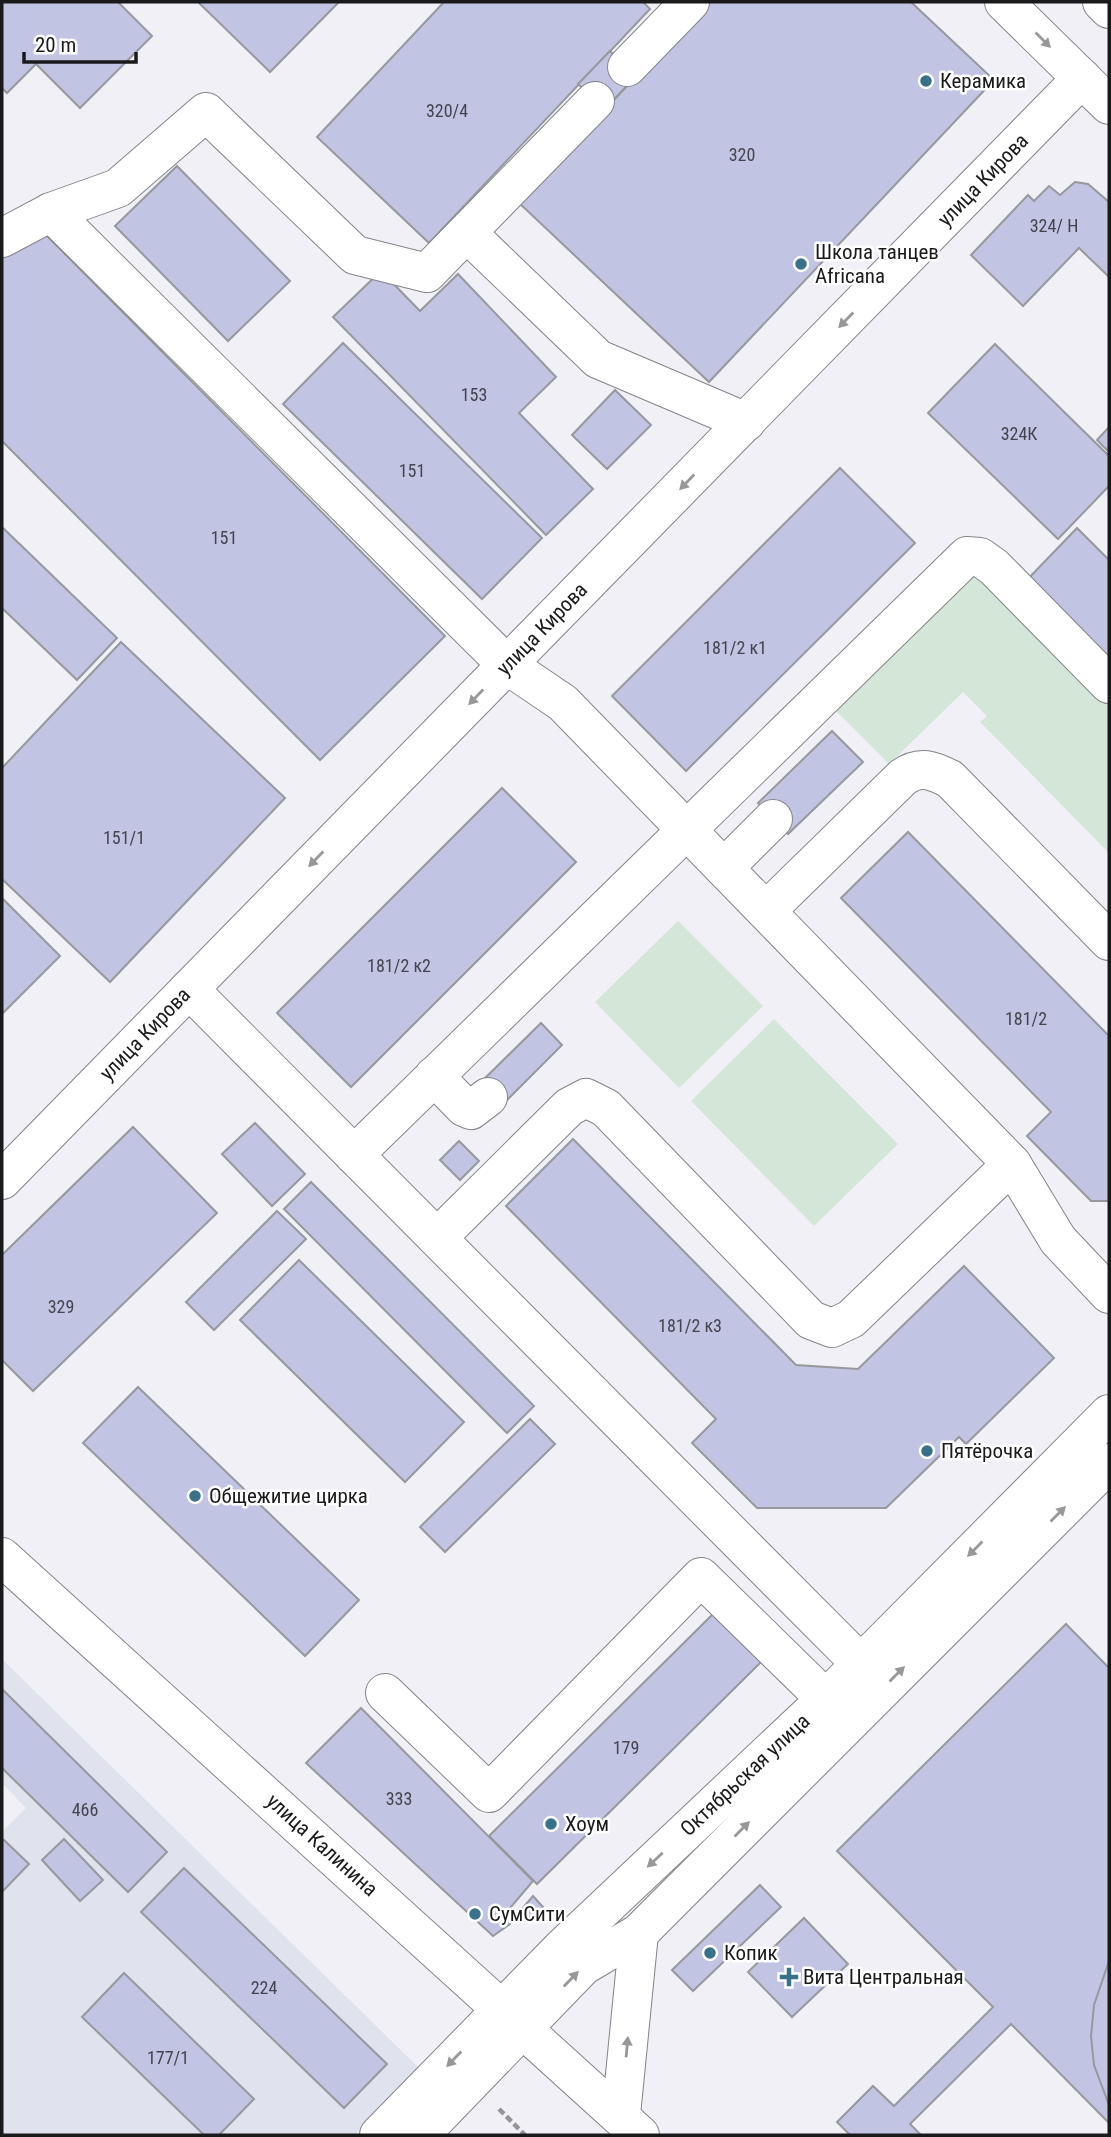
<svg xmlns="http://www.w3.org/2000/svg" width="1111" height="2137" font-family="'Roboto Condensed',sans-serif">
  <rect width="100%" height="100%" fill="#f0f0f6"/>
  <polygon fill="#e0e2ee" points="2,1659 420,2069 355,2135 2,2135 2,1832 26,1808 2,1783"/>
  <g fill="#d4e6d8">
    <polygon points="973,567 1109,705 1109,853 980,722 987,716 963,692 889,764 831,706"/>
    <polygon points="678,921 763,1006 679,1088 595,1002"/>
    <polygon points="774,1019 898,1144 814,1226 691,1101"/>
  </g>
  <g fill="#c2c4e3" stroke="#97989d" stroke-width="2">
    <polygon points="2,2 118,2 152,36 80,108 36,64 7,93 2,88"/>
    <polygon points="198,2 339,2 270,72"/>
    <polygon points="444,2 643,2 650,9 429,243 317,137"/>
    <polygon points="706,2 911,2 994,80 709,382 518,202"/>
    <polygon points="610,51 636,76 605,109 578,84"/>
    <polygon points="177,166 290,281 228,341 115,226"/>
    <polygon points="1075,182 1088,184 1109,202 1109,277 1079,248 1023,306 971,255 1028,195 1034,201 1049,186 1060,195"/>
    <polygon points="35,224 445,636 320,760 2,441 2,258"/>
    <polygon points="381,271 420,311 458,274 556,377 519,413 593,489 546,535 333,317"/>
    <polygon points="343,343 542,538 482,599 283,404"/>
    <polygon points="995,344 1109,456 1109,486 1058,539 928,413"/>
    <polygon points="615,390 651,425 607,469 572,435"/>
    <polygon points="1109,427 1109,452 1097,440"/>
    <polygon points="840,468 915,543 686,771 612,696"/>
    <polygon points="2,527 117,638 77,680 2,608"/>
    <polygon points="1077,528 1109,560 1109,676 1023,584"/>
    <polygon points="121,642 285,798 110,982 2,879 2,768"/>
    <polygon points="832,731 863,762 788,834 758,803"/>
    <polygon points="502,788 576,862 351,1087 277,1013"/>
    <polygon points="908,832 1109,1036 1109,1201 1091,1201 1027,1136 1051,1112 841,898"/>
    <polygon points="2,898 60,956 2,1014"/>
    <polygon points="541,1023 562,1045 499,1108 477,1086"/>
    <polygon points="255,1123 305,1174 272,1206 222,1154"/>
    <polygon points="133,1127 217,1213 33,1391 2,1360 2,1255"/>
    <polygon points="573,1139 796,1365 858,1369 964,1266 1054,1358 966,1444 959,1437 886,1508 757,1508 692,1443 716,1419 506,1206"/>
    <polygon points="459,1141 479,1161 460,1180 440,1160"/>
    <polygon points="311,1182 534,1406 507,1433 284,1209"/>
    <polygon points="277,1211 306,1239 214,1330 186,1302"/>
    <polygon points="299,1260 464,1422 405,1482 240,1320"/>
    <polygon points="138,1387 359,1600 305,1656 83,1443"/>
    <polygon points="530,1419 555,1444 445,1552 420,1527"/>
    <polygon points="715,1612 763,1660 537,1884 489,1836"/>
    <polygon points="1066,1624 1109,1668 1109,2123 1011,2024 910,2124 921,2135 850,2135 837,2122 873,2086 894,2106 993,2007 837,1851"/>
    <polygon points="2,1689 167,1852 128,1892 2,1768"/>
    <polygon points="361,1708 533,1881 510,1908 510,1924 493,1936 306,1763"/>
    <polygon points="64,1839 103,1880 80,1901 42,1860"/>
    <polygon points="4,1840 29,1864 2,1892 2,1842"/>
    <polygon points="184,1868 387,2064 344,2108 141,1912"/>
    <polygon points="760,1885 781,1907 693,1991 672,1970"/>
    <polygon points="533,1896 543,1907 531,1920 521,1910"/>
    <polygon points="804,1918 848,1964 792,2017 748,1972"/>
    <polygon points="1109,1961 1109,2105 1094,2065 1091,2036 1094,2005"/>
    <polygon points="124,1973 254,2099 219,2135 204,2135 82,2017"/>
  </g>
  <g fill="none" stroke-linecap="round" stroke-linejoin="round">
    <g stroke="#848489" stroke-width="40">
      <g id="minor">
        <polyline points="627,67 690,2"/>
        <polyline points="51,212 507,665 563,703 1012,1164 1058,1240 1109,1294"/>
        <polyline points="467,233 598,359 746,422"/>
        <polyline points="2,238 51,212 118,188 206,112 355,255 427,273 595,101"/>
        <polyline points="724,868 773,819"/>
        <path d="M766 911 903 777C920 765 932 770 950 779L1109 941"/>
        <polyline points="189,989 861,1664"/>
        <polyline points="434,1076 464,1107 471,1110 488,1097"/>
        <polyline points="354,1155 967,556 980,557 994,567 1109,684"/>
        <polyline points="2,1180 1082,78"/>
        <polyline points="437,1238 569,1107 586,1098 606,1108 811,1320 832,1328 851,1319 1012,1164"/>
        <polyline points="2,1557 640,2135"/>
        <polyline points="385,1693 489,1793 701,1577 843,1716"/>
        <polyline points="621,2115 639,1933"/>
        <polyline points="379,2135 563,1947 826,1699 1109,1414"/>
      </g>
    </g>
    <g stroke="#848489" stroke-width="40">
      <g id="major">
        <polyline points="1004,2 1109,105"/>
        <polyline points="1102,2 1109,9"/>
        <polyline points="420,2135 583,1966 639,1933 1109,1463"/>
      </g>
    </g>
    <polyline stroke="#949499" stroke-width="4.5" stroke-dasharray="7 3.5" stroke-linecap="butt" points="499,2109 525,2135"/>
    <use href="#minor" stroke="#fff" stroke-width="38"/>
    <use href="#major" stroke="#fff" stroke-width="38"/>
  </g>
  <defs><path id="oneway-solid" d="M-6-.8H1V-3.2L6.5 0L1 3.2V.8H-6Z" transform="scale(1.75)"/></defs>
  <g fill="#989899">
    <use href="#oneway-solid" transform="translate(1043 40) rotate(45)"/>
    <use href="#oneway-solid" transform="translate(846 320) rotate(134)"/>
    <use href="#oneway-solid" transform="translate(687 482) rotate(134)"/>
    <use href="#oneway-solid" transform="translate(476 697) rotate(134)"/>
    <use href="#oneway-solid" transform="translate(316 859) rotate(134)"/>
    <use href="#oneway-solid" transform="translate(1058 1514) rotate(-45)"/>
    <use href="#oneway-solid" transform="translate(975 1549) rotate(135)"/>
    <use href="#oneway-solid" transform="translate(897 1674) rotate(-45)"/>
    <use href="#oneway-solid" transform="translate(742 1829) rotate(-45)"/>
    <use href="#oneway-solid" transform="translate(655 1860) rotate(137)"/>
    <use href="#oneway-solid" transform="translate(571 1979) rotate(-46)"/>
    <use href="#oneway-solid" transform="translate(627 2047) rotate(-85)"/>
    <use href="#oneway-solid" transform="translate(454 2059) rotate(134)"/>
  </g>
  <g fill="#39718b" stroke="#fff" stroke-width="2.5">
    <circle cx="926" cy="81" r="7"/>
    <circle cx="801" cy="264" r="7"/>
    <circle cx="927" cy="1451" r="7"/>
    <circle cx="195" cy="1496" r="7"/>
    <circle cx="551" cy="1824" r="7"/>
    <circle cx="475" cy="1914" r="7"/>
    <circle cx="710" cy="1953" r="7"/>
    <path d="M785.5 1966.5h7v7h7v7h-7v7h-7v-7h-7v-7h7z"/>
  </g>
  <g text-anchor="middle" stroke-width="5" stroke-linejoin="round" paint-order="stroke">
    <g font-size="18" fill="#44444e">
      <text x="447" y="117">320/4</text>
      <text x="742" y="161">320</text>
      <text x="1054" y="232">324/ Н</text>
      <text x="474" y="401">153</text>
      <text x="1019" y="440">324К</text>
      <text x="412" y="477">151</text>
      <text x="224" y="544">151</text>
      <text x="735" y="654">181/2 к1</text>
      <text x="124" y="844">151/1</text>
      <text x="399" y="972">181/2 к2</text>
      <text x="1026" y="1025">181/2</text>
      <text x="61" y="1313">329</text>
      <text x="690" y="1332">181/2 к3</text>
      <text x="626" y="1754">179</text>
      <text x="399" y="1805">333</text>
      <text x="85" y="1816">466</text>
      <text x="264" y="1994">224</text>
      <text x="168" y="2064">177/1</text>
    </g>
    <g font-size="21" fill="#1a1a1c" stroke="#fff" text-anchor="start">
      <text x="940" y="88">Керамика</text>
      <text x="815" y="259">Школа танцев<tspan x="815" dy="24">Africana</tspan></text>
      <text x="941" y="1458">Пятёрочка</text>
      <text x="209" y="1503">Общежитие цирка</text>
      <text x="565" y="1831">Хоум</text>
      <text x="489" y="1921">СумСити</text>
      <text x="724" y="1960">Копик</text>
      <text x="803" y="1984">Вита Центральная</text>
    </g>
    <g font-size="21" fill="#1a1a1c" stroke="#fff">
      <text transform="translate(983 180) rotate(-46)" y="7">улица Кирова</text>
      <text transform="translate(542 629) rotate(-46)" y="7">улица Кирова</text>
      <text transform="translate(145 1034) rotate(-46)" y="7">улица Кирова</text>
      <text transform="translate(745 1775) rotate(-43)" y="7">Октябрьская улица</text>
      <text transform="translate(322 1845) rotate(42)" y="7">улица Калинина</text>
    </g>
  </g>
  <rect width="1111" height="2137" fill="none" stroke="#1a1a1c" stroke-width="7"/>
  <path d="M24 52v10h112v-10" fill="none" stroke="#1a1a1c" stroke-width="3.5"/>
  <text x="35" y="52" font-size="21" fill="#1a1a1c" stroke="#ffffff" stroke-width="5" paint-order="stroke">20 m</text>
</svg>
